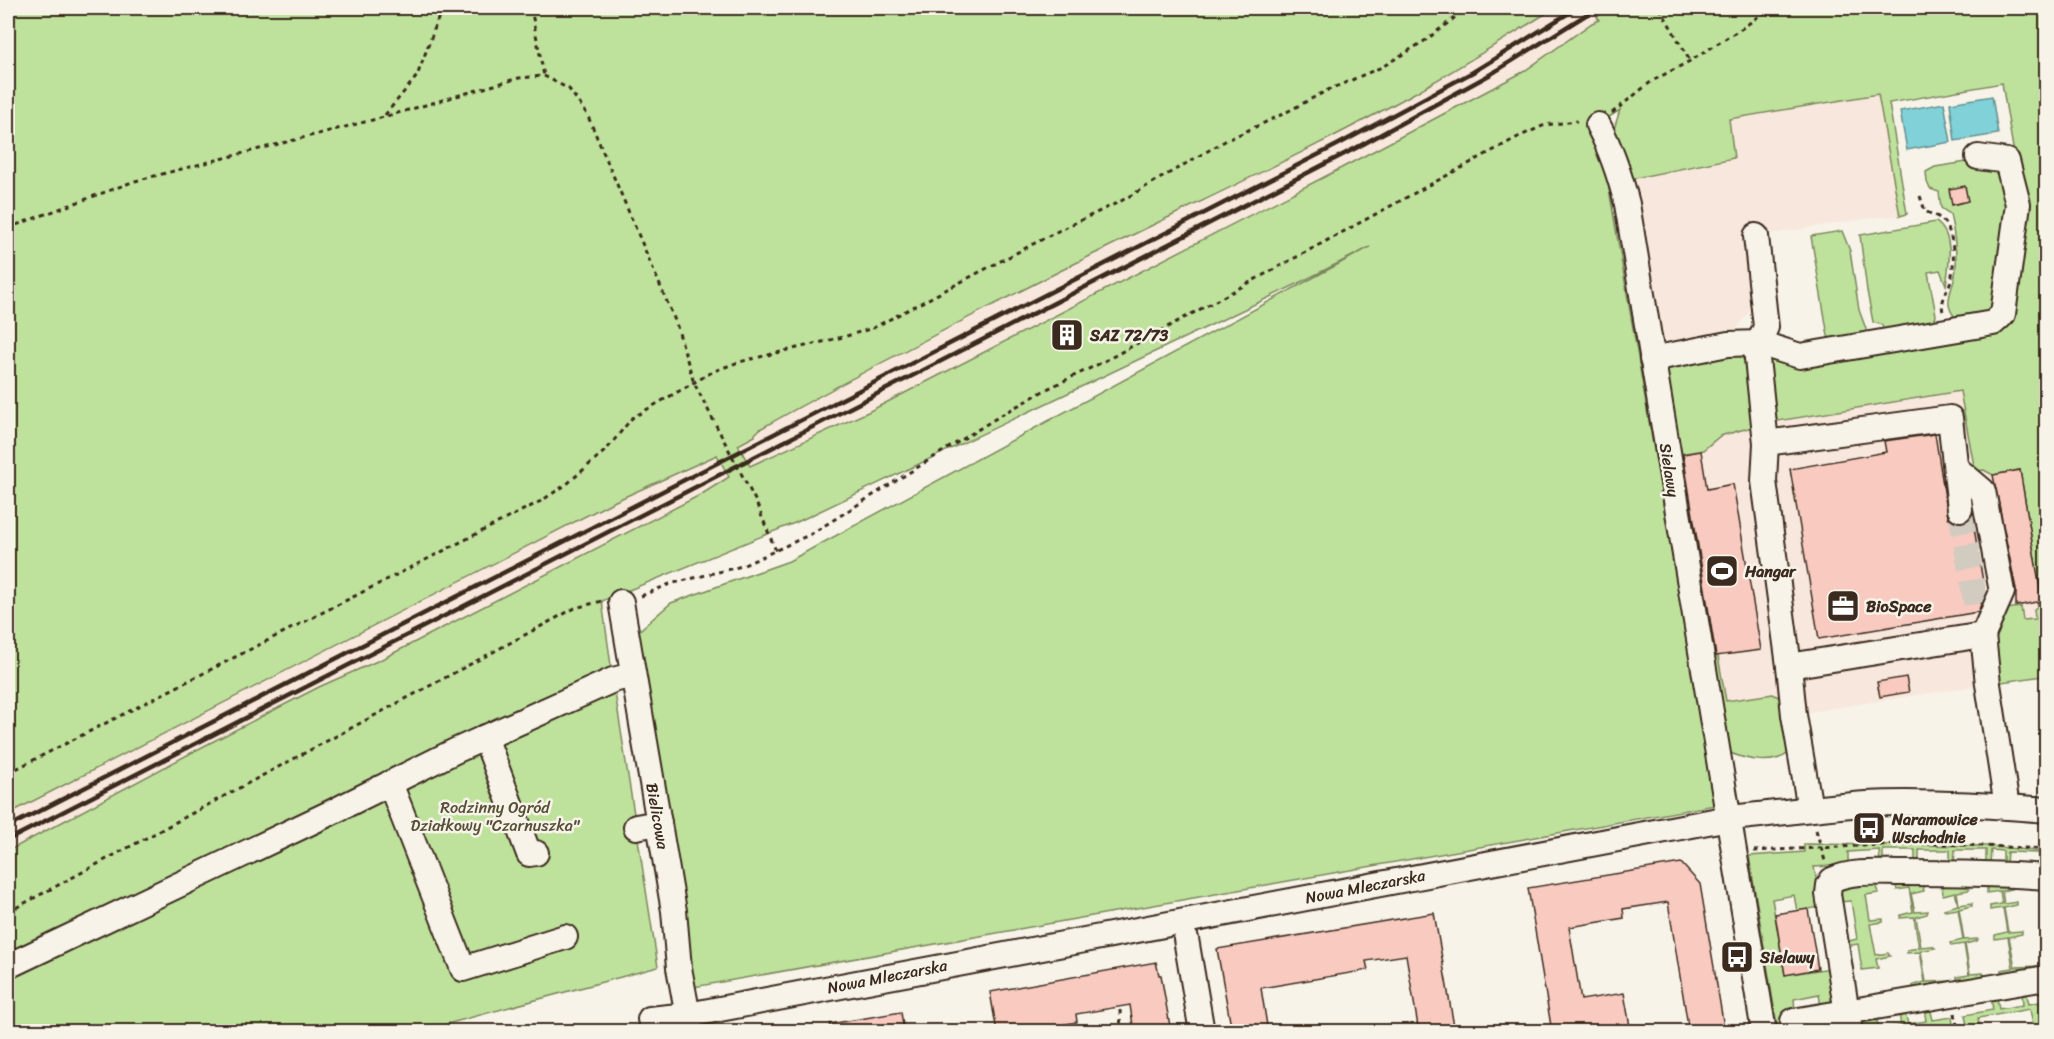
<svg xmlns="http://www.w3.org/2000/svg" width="2054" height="1039" font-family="Sriracha,sans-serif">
  <rect width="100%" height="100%" fill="#f7f3e8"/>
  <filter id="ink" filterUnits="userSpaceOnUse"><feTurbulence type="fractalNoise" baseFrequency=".0167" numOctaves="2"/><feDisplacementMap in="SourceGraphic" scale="12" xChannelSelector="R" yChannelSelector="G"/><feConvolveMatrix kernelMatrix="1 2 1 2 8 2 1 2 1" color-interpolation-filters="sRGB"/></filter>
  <g filter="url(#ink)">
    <g fill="#f8e7dc">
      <polygon points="1555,8 1610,8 1597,16 1599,20 1592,23 1523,72 1330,174 868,412 750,467 738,445 755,436 760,429 852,378 974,315 1095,253 1219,194 1411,95"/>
      <polygon points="1878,93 1900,216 1878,217 1763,235 1757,301 1738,327 1720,336 1672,344 1658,334 1631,179 1734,158 1728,119"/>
      <polygon points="2017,378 2046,550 2046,675 1725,725 1678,454 1703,450 1720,436 1752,427 1756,419 1773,422 1960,390"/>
      <polygon points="718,455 729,477 702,494 384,658 319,687 206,745 8,851 8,814 611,503"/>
    </g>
    <g fill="#bee29c" stroke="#7c865d" stroke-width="1.5">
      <path d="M8 8H1555C1507 37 1460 68 1411 95 1308 152 1200 201 1094 254 982 310 870 367 760 429L755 434V436L738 445 750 466 868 412 1330 174 1523 72 1592 23 1599 20 1597 17 1610 8H2046V701L2043 676 1995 683 1993 677 1997 610 2021 607 2023 620 2035 619 2034 609 2038 606 2037 602 2042 601 2020 470 1993 475 1984 470 1975 471 1960 391 1772 422 1762 371 1776 355 1991 329 2022 201 2002 83 1889 103 1907 214 1900 216 1878 94 1729 119 1734 158 1631 179 1613 132 1620 110 1595 126 1598 125 1715 805 694 987 627 641 671 603 789 561 1370 247 1295 285 797 522 602 601 613 680 658 967 421 1031H8V851L206 745 319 687 384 658 702 494 729 477 717 455 611 503 8 814Z"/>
      <path d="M1973 161 1998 168 2010 185 1998 310 1962 324C1937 303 1955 292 1956 267 1957 249 1954 232 1950 214L1941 208 1939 192 1930 189 1927 182 1926 172 1935 167Z"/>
      <path d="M1936 222C1955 235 1949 265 1946 285L1940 270 1928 272 1936 315 1934 325 1884 333 1882 325 1873 322 1867 291 1860 235Z"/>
      <polygon points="1842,231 1850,251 1859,310 1866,329 1863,341 1835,343 1828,336 1811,236"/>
      <path d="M1734 351 1745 361 1749 370 1756 419 1752 427 1720 436 1703 450 1679 454 1714 656H1718L1726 701 1773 694 1782 699 1793 749C1776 768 1744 760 1724 750L1664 376 1670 365Z"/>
      <polygon points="1804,844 1989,846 2046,852 2046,854 2042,854 2041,866 2038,866 2039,853 2007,852 2006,864 2003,864 2003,851 1991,850 1990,863 1986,863 1986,850 1955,850 1954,863 1950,863 1950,850 1919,850 1919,863 1915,863 1915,850 1883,850 1883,864 1880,863 1879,850 1848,852 1848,865 1814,867 1821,907 1797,911 1794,895 1772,899 1785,975 1831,968 1834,997 1827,1006 1821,1007 1819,994 1794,999 1795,1012 1791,1032 1778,1031 1749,856 1804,852"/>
      <polygon points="1898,883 1922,883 1924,891 1911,894 1915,912 1928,911 1927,914 1916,917 1921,947 1932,946 1935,948 1921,951 1926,982 1952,981 1953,986 1913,993 1913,985 1925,982 1920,952 1907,953 1907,950 1919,948 1914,917 1900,918 1901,915 1913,912 1909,888 1897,890 1896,886"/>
      <polygon points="1990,883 2013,884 2015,888 2002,891 2004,904 2017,902 2017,905 2004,908 2008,932 2022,931 2022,934 2009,937 2015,967 2040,966 2040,971 2001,978 2001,970 2013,968 2008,937 1995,939 1995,935 2007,932 2003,908 1990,910 1990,906 2002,904 2000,891 1987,893 1987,887"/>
      <polygon points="1876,884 1879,893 1866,895 1870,920 1883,919 1883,922 1870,924 1876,955 1888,953 1890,956 1876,959 1878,968 1862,970 1858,944 1845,946 1845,942 1857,939 1851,901 1838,902 1839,893 1845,886"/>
      <polygon points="1968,884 1969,890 1957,892 1959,905 1972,903 1972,906 1959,909 1964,940 1978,939 1977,941 1965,944 1970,974 1983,973 1985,976 1996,974 1997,978 1957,985 1957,977 1969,975 1964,944 1951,946 1950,943 1963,940 1958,909 1945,911 1944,909 1958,905 1955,892 1943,895 1942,885"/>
      <polygon points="2026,991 2029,1004 2046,1001 2046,1031 2034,1031 2030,1009 1978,1018 1980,1031 1968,1031 1965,1015 1993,1010 1991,997 1997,997 1999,1009 2023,1005 2022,992"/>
      <polygon points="1924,1008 1930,1008 1933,1020 1952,1017 1954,1031 1942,1031 1941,1025 1909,1030 1909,1031 1863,1031 1862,1025 1867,1020 1876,1017 1879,1029 1901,1026 1899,1013 1905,1012 1908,1024 1926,1021"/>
    </g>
    <g fill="#80d1d8" stroke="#648e8e" stroke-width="1.5">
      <polygon points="1992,96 1998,134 1955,141 1950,103"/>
      <polygon points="1944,103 1951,142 1907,150 1900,111"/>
    </g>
    <g fill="#f9cabf" stroke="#3b2a1e" stroke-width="1.5">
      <polygon points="1965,186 1968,201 1952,205 1949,189"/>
      <polygon points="1935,434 1948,517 1954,522 1961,523 1968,521 1972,516 1985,594 1978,612 1819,639 1790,469 1886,452 1884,441"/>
      <polygon points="1701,451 1707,489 1733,484 1761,650 1716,656 1683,454"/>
      <polygon points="2020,470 2042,601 2016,606 2016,589 1993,475"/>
      <polygon points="1906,677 1909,692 1880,697 1877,682"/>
      <polygon points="1681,863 1700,884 1724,1027 1689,1032 1668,902 1623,909 1624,918 1569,927 1581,1000 1624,993 1631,1032 1552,1032 1528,888"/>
      <polygon points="1808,909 1818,969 1785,975 1775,914"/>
      <polygon points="1434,913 1455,1032 1419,1032 1406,955 1366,961 1368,970 1261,988 1268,1032 1232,1032 1217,949"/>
      <polygon points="1156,962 1159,975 1161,975 1171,1032 1134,1032 1130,1005 1076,1014 1077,1022 1023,1032 997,1032 990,992"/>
      <polygon points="901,1012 904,1032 830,1032 830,1024"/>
    </g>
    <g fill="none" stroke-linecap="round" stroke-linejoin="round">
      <polyline stroke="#d1cbc0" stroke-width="24" stroke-dasharray="24 12" stroke-linecap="butt" points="1960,509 1977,612"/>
      <g stroke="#3b2a1e" stroke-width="28">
        <g id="minor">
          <path d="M1598 125C1612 151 1620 176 1627 204L1764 1032"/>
          <polyline points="1756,236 1766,327 1756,349 1766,443 1950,418 1960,509"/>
          <polyline points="1652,359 1728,344 1759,343 1800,356 1993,323 2003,314 2018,204 2007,161 1978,157"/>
          <polyline points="1766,443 1764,481 1789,666"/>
          <polyline points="1957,469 1983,491 2002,592 1983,635"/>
          <polyline points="621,602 674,911 679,968 691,1032"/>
          <polyline points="485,737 529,854 536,853"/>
          <polyline points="390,783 463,969 565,937"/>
          <polyline points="1810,809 1794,715 1789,666 1983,635 1988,684 2007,807"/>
          <polyline points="636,827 659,823"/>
          <polyline points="1186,939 1202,1032"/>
          <polyline points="8,966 328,814 455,751 613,680 633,675"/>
          <path d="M650 1019 688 1015 1729 818C1775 814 1820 807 1866 804 1926 801 1987 805 2046 810"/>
          <polyline points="1793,1021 2046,978"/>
          <path d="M1850 1032 1828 894 1829 885 1832 880C1852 870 1880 873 1902 873 1950 873 1998 873 2046 877"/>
        </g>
      </g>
      <g stroke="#3b2a1e" stroke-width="3" stroke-dasharray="4.5 4.5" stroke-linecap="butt">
        <polyline points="531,8 544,76"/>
        <polyline points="1660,8 1690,61"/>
        <polyline points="1612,113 1652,81 1690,61 1744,27 1770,8"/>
        <polyline points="385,115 417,76 442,8"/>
        <path d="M1920 196 1925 211C1930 214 1938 216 1942 220 1955 232 1955 264 1951 280 1948 291 1940 300 1943 312"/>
        <polyline points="8,228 135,181 384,117 519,78 544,76 569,89 587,114 676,323 694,383 755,500 776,551"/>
        <polyline points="641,596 670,584 742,566 811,534 998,417 1045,390 1101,363 1518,137 1545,125 1577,121"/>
        <polyline points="8,773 541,501 567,484 607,449 632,418 714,371 739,362 843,337 873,328 1058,231 1121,201 1225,141 1281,115 1328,90 1382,67 1426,40 1467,8"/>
        <polyline points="1816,830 1825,861"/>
        <polyline points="1754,851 1923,843 2046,849"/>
        <polyline points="8,912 575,608 602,601"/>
        <polyline points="1120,1010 1121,1032"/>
        <polyline points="1955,1013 1958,1032"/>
      </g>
      <use href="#minor" stroke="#f7f3e8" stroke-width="24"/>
      <g stroke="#3b2a1e" stroke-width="4.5">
        <polyline points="8,827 1339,144 1473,72 1577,8"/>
        <polyline points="8,840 1356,148 1491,74 1597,8"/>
      </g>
    </g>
  </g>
  <defs>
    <g id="building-square" transform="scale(1.725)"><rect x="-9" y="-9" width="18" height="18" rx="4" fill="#3b2a1e" stroke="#f7f3e8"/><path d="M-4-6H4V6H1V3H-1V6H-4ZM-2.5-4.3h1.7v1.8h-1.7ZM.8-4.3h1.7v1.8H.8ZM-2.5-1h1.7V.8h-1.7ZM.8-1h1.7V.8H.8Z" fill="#fff"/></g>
    <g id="stadium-square" transform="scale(1.725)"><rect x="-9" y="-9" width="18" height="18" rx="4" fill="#3b2a1e" stroke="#f7f3e8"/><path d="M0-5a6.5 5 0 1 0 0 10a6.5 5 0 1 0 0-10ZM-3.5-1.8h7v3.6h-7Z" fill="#fff"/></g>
    <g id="office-square" transform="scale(1.725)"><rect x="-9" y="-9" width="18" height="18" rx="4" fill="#3b2a1e" stroke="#f7f3e8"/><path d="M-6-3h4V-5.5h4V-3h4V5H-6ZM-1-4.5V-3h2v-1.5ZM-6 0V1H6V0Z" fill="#fff"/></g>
    <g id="bus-square" transform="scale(1.725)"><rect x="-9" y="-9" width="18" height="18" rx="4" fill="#3b2a1e" stroke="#f7f3e8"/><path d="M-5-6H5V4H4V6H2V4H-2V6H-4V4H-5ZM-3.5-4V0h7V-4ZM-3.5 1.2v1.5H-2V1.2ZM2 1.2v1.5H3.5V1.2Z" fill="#fff"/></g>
  </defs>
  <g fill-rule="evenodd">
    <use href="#building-square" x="1067" y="335"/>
    <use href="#stadium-square" x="1722" y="571"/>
    <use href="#office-square" x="1843" y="606"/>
    <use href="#bus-square" x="1869" y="828"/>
    <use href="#bus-square" x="1737" y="957"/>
  </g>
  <g text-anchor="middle" stroke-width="5" stroke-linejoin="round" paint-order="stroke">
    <g font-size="16" font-weight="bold" fill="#3b2a1e" stroke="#f7f3e8" text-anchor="start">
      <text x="1090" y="341">SAZ 72/73</text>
      <text x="1745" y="577">Hangar</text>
      <text x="1866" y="612">BioSpace</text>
      <text x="1892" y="825">Naramowice<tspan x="1892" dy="18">Wschodnie</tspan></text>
      <text x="1760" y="963">Sielawy</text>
    </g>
    <g font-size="16" fill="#3b2a1e" stroke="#f7f3e8">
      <text transform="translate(1670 470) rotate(81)" y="6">Sielawy</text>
      <text transform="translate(658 816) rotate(80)" y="6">Bielicowa</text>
      <text transform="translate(1365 886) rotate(-11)" y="6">Nowa Mleczarska</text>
      <text transform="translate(887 976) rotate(-11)" y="6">Nowa Mleczarska</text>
    </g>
    <g font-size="16" fill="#554f37" stroke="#f7f3e8">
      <text x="495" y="813">Rodzinny Ogród<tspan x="495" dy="18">Działkowy "Czarnuszka"</tspan></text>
    </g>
  </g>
  <rect width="2054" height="1039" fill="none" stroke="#f7f3e8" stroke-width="30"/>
  <rect x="15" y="15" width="2024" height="1009" fill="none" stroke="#3b2a1e" stroke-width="2" filter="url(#ink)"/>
</svg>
